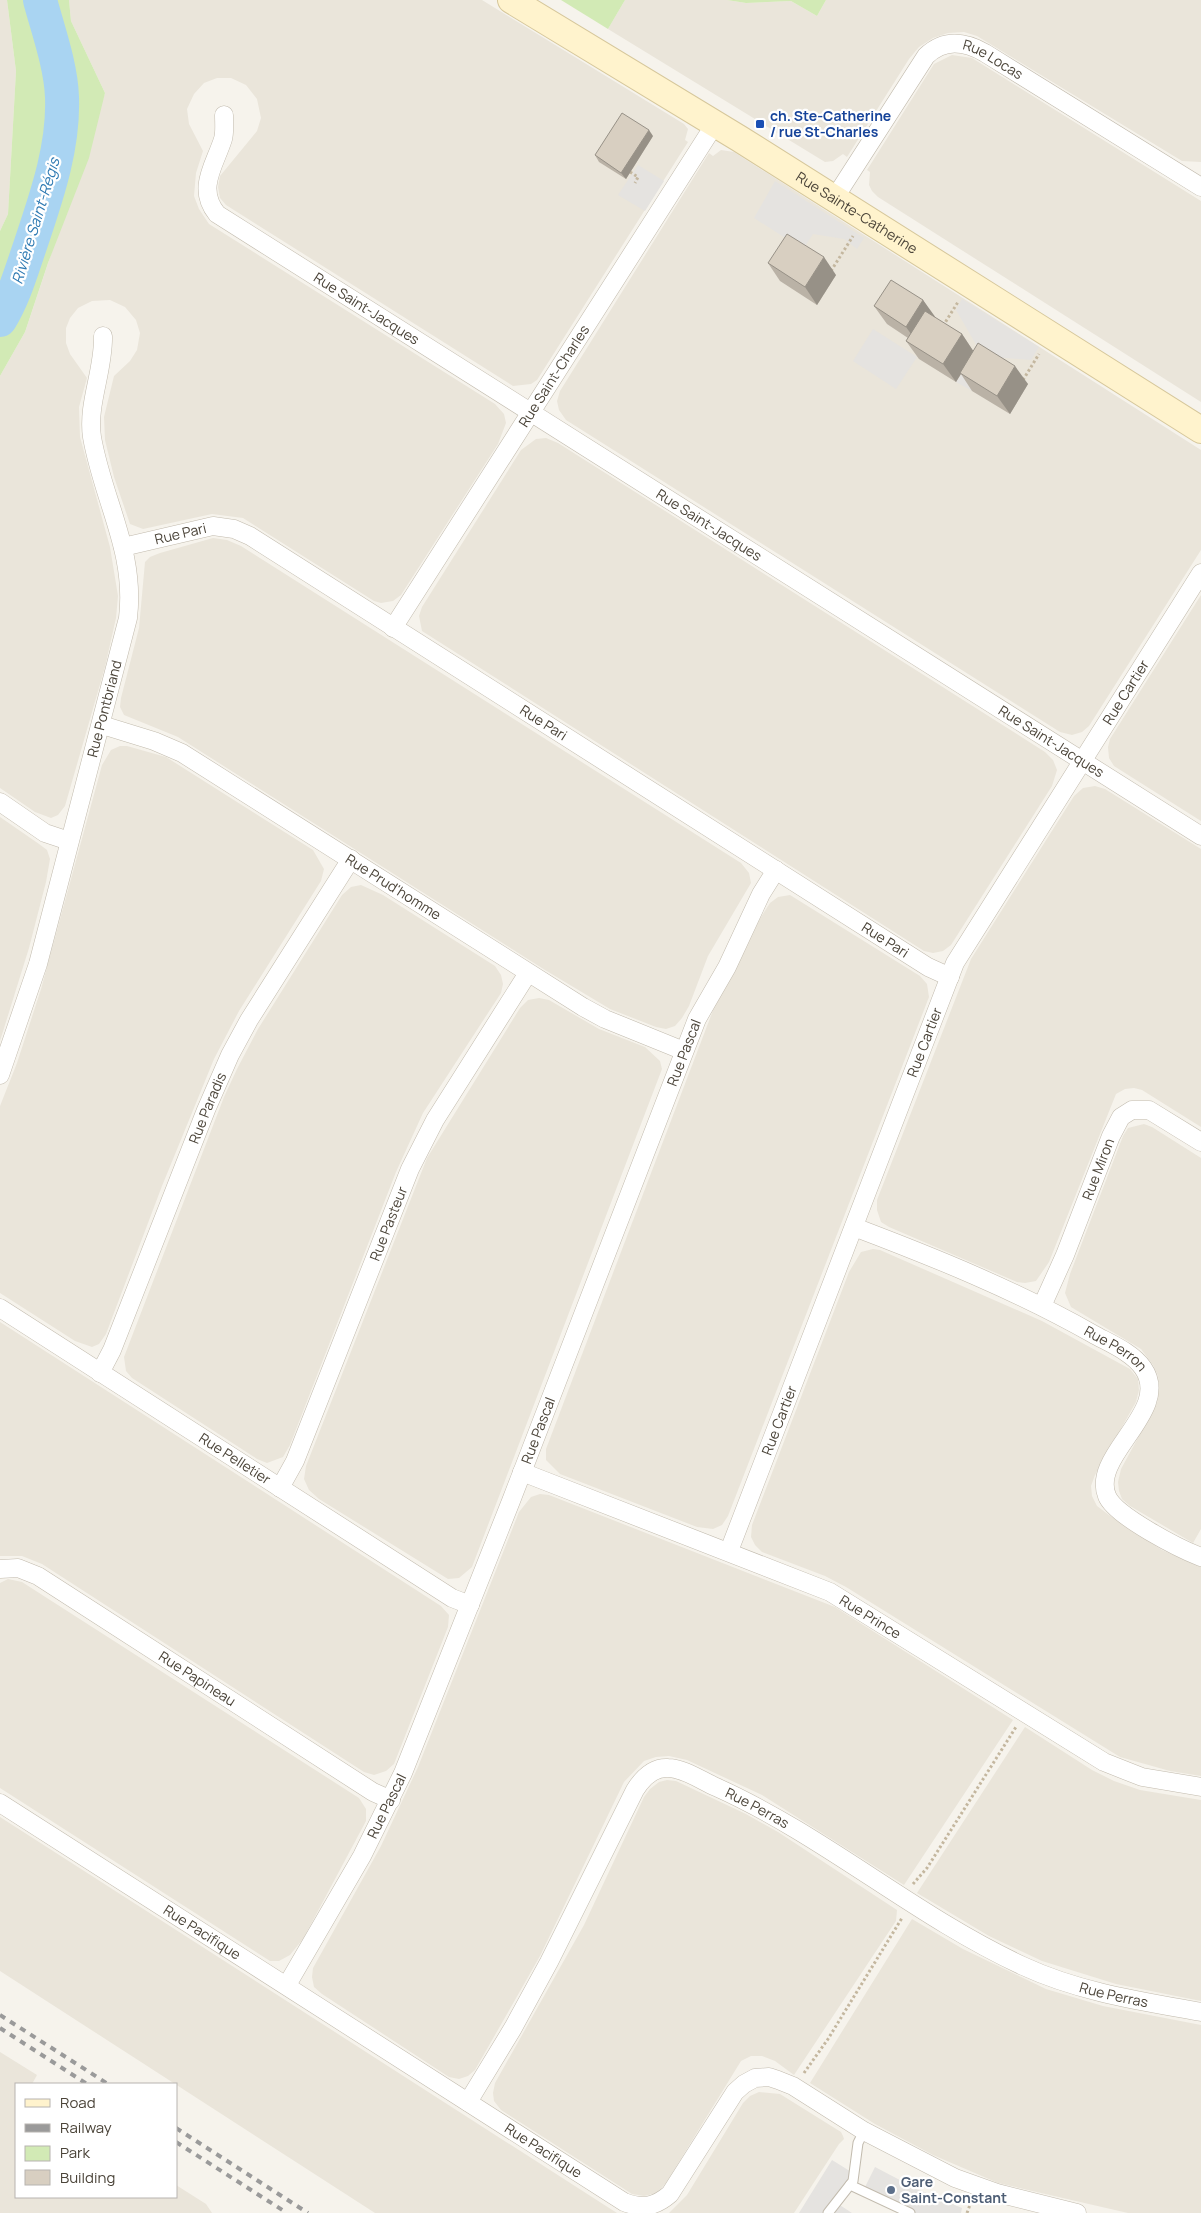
<svg xmlns="http://www.w3.org/2000/svg" width="1201" height="2213" font-family="Manrope,sans-serif">
  <rect width="100%" height="100%" fill="#f6f3ec"/>
  <g fill="#eae5da">
    <polygon points="0,0 7,0 16,71 8,214 0,231"/>
    <polygon points="69,0 482,0 684,124 688,129 685,140 688,142 537,380 531,384 513,386 226,205 220,198 218,187 220,176 257,131 261,118 257,99 246,85 231,78 217,78 204,83 194,94 187,109 189,124 203,151 196,173 194,196 199,209 209,224 495,404 504,414 506,423 498,444 401,595 393,601 381,603 374,601 243,518 212,514 143,529 130,524 114,477 105,440 104,417 114,376 130,361 137,350 140,333 136,320 125,307 110,300 92,301 78,308 70,318 66,328 66,343 70,354 87,378 79,407 80,437 110,547 118,596 116,618 105,667 65,806 58,815 51,818 35,812 0,788 0,376 25,332 105,93 71,21"/>
    <polygon points="625,0 727,0 746,3 791,1 817,16 826,0 1201,0 1201,162 1182,161 977,36 964,32 948,33 933,38 919,47 909,59 847,157 843,154 833,161 825,162 608,29"/>
    <polygon points="952,55 972,58 1201,201 1201,402 878,197 872,191 869,185 870,172 867,170 934,64"/>
    <polygon points="721,150 734,152 1201,450 1201,550 1089,726 1082,732 1072,735 1060,732 566,420 559,410 557,401 560,391 709,153 713,156"/>
    <polygon points="546,438 558,443 1045,752 1053,760 1057,770 1052,786 951,945 943,951 933,953 924,951 422,631 419,616 422,607 521,450 536,439"/>
    <polygon points="213,538 227,540 241,546 741,863 749,873 751,883 708,956 689,1006 682,1018 675,1026 666,1029 656,1027 610,1009 545,970 178,737 124,715 120,707 121,698 139,628 145,562 150,557 160,553"/>
    <polygon points="1201,595 1201,821 1114,766 1109,758 1108,747 1110,739"/>
    <polygon points="120,746 127,746 166,757 313,850 324,869 321,881 239,1011 214,1059 162,1186 106,1334 99,1344 92,1347 75,1341 0,1293 0,1106 17,1063 41,989 102,765 111,750"/>
    <polygon points="1095,786 1105,789 1201,849 1201,1127 1142,1090 1134,1088 1125,1089 1116,1094 1049,1262 1036,1281 1025,1283 1017,1282 889,1227 881,1222 877,1210 877,1200 971,959 1074,796 1083,788"/>
    <polygon points="0,817 39,844 47,850 50,859 46,882 29,948 0,1041"/>
    <polygon points="361,885 383,895 495,966 501,975 503,984 501,993 423,1113 396,1172 290,1445 283,1457 267,1463 257,1459 132,1378 126,1371 124,1357 224,1097 237,1069 258,1029 342,895 351,887"/>
    <polygon points="790,895 920,976 927,984 929,997 728,1516 722,1525 713,1529 697,1527 560,1474 546,1460 546,1449 731,963 770,903 778,897"/>
    <polygon points="539,998 549,1000 599,1029 645,1047 660,1061 662,1069 472,1567 459,1578 448,1579 319,1499 309,1490 304,1479 306,1466 427,1158 520,1008 528,1000"/>
    <polygon points="1144,1124 1152,1127 1201,1158 1201,1529 1193,1543 1130,1506 1122,1499 1119,1491 1118,1482 1121,1469 1157,1403 1159,1387 1158,1376 1153,1365 1141,1349 1071,1307 1065,1293 1070,1274 1123,1136 1128,1128"/>
    <polygon points="873,1249 880,1250 1042,1321 1130,1369 1138,1379 1139,1390 1136,1402 1095,1475 1091,1486 1092,1496 1097,1506 1109,1515 1162,1550 1201,1567 1201,1776 1170,1771 1120,1757 846,1587 825,1576 762,1552 755,1545 751,1537 752,1525 849,1272 861,1252"/>
    <polygon points="0,1322 441,1606 449,1615 448,1627 394,1764 386,1771 374,1775 364,1772 42,1564 22,1556 0,1556"/>
    <polygon points="540,1494 549,1495 835,1607 1013,1720 904,1885 762,1795 687,1760 669,1756 656,1757 644,1761 624,1782 540,1956 487,2049 475,2070 468,2076 459,2079 449,2077 322,1994 314,1987 312,1977 313,1968 381,1846 418,1767 519,1512 531,1497"/>
    <polygon points="8,1579 22,1582 359,1798 366,1809 366,1821 303,1939 290,1955 279,1961 270,1961 0,1788 0,1583"/>
    <polygon points="1025,1727 1092,1770 1114,1781 1140,1790 1201,1800 1201,2001 1116,1984 1042,1961 989,1936 917,1893"/>
    <polygon points="667,1780 676,1781 746,1814 778,1832 897,1910 896,1921 794,2075 775,2061 762,2056 751,2056 741,2061 666,2183 657,2193 644,2196 632,2194 501,2110 494,2101 493,2093 495,2083 584,1925 644,1797 650,1789 659,1782"/>
    <polygon points="0,1817 606,2206 617,2213 375,2213 0,1971"/>
    <polygon points="912,1919 963,1949 1046,1989 1103,2006 1201,2025 1201,2213 1128,2213 998,2183 933,2155 875,2124 810,2083"/>
    <polygon points="0,2052 37,2075 32,2084 16,2084 16,2197 176,2197 176,2185 206,2204 212,2213 0,2213"/>
    <polygon points="759,2092 780,2094 841,2132 843,2136 844,2139 839,2144 794,2213 669,2213 687,2195 743,2103 750,2096"/>
  </g>
  <g fill="#d2eab5">
    <polygon points="7,0 69,0 71,21 105,93 89,158 48,263 25,332 0,376 0,231 8,214 16,71"/>
    <polygon points="561,0 625,0 608,29"/>
    <polygon points="727,0 826,0 817,16 791,1 746,3"/>
  </g>
  <g fill="#e5e3e0">
    <polygon points="638,165 664,181 645,211 618,195"/>
    <polygon points="775,181 864,238 857,249 844,239 813,234 805,246 790,241 754,218"/>
    <polygon points="962,299 1039,347 1031,360 993,357 972,391 956,382 978,348 956,310"/>
    <polygon points="873,329 917,357 896,389 853,361"/>
    <polygon points="832,2160 853,2173 835,2202 852,2213 799,2213"/>
    <polygon points="875,2167 917,2189 962,2208 961,2213 910,2213 863,2191"/>
  </g>
  <g fill="none" stroke-linecap="round" stroke-linejoin="round">
    <path stroke="#a9d4f2" stroke-width="34" d="M0 320C14 297 21 272 30 246 46 198 64 148 62 97 61 66 48 30 40 0"/>
    <g stroke="#c2bbae" stroke-width="11">
      <g id="lane">
        <polyline points="850,2185 910,2213"/>
        <polyline points="828,2213 853,2181 858,2143 864,2131"/>
      </g>
    </g>
    <g stroke="#c2bbae" stroke-width="19">
      <g id="street">
        <path id="s1" d="M224 115C224 123 225 132 223 139 215 165 196 188 217 214L1201 836"/>
        <path id="s2" d="M834 199 926 56C944 39 964 41 985 53L1201 187"/>
        <path id="s3" d="M123 547 213 526 234 529 250 536 928 967 950 977"/>
        <path id="s4" d="M393 628 715 124"/>
        <path id="s5" d="M102 725 154 741 182 753 583 1007 605 1019 684 1051"/>
        <polyline points="0,802 45,833 69,841"/>
        <path id="s6" d="M0 1075 38 964 128 618C136 551 103 501 92 437 87 404 104 370 103 336"/>
        <path id="s7" d="M854 1227C936 1258 1017 1291 1093 1334 1109 1343 1132 1352 1143 1368 1173 1411 1090 1455 1107 1496 1115 1516 1180 1549 1201 1557"/>
        <path id="s8" d="M1042 1306 1065 1255 1111 1136 1121 1117 1132 1110H1149L1201 1142"/>
        <path id="s9" d="M0 1308 452 1598 470 1605"/>
        <path id="s10" d="M100 1373 112 1350 206 1110 230 1055 249 1020 351 859"/>
        <path id="s11" d="M522 1472 830 1592 1104 1762 1142 1777 1201 1787"/>
        <path id="s12" d="M280 1488 295 1461 410 1169 435 1120 528 973"/>
        <path id="s13" d="M729 1551 955 963 1201 573"/>
        <path id="s14" d="M0 1569 18 1568 38 1576 373 1792 391 1800"/>
        <path id="s15" d="M0 1803 624 2202C642 2209 655 2207 670 2194L735 2092 744 2084 755 2078 769 2077 778 2080 793 2086 864 2131 955 2178 997 2193 1077 2213"/>
        <path id="s16" d="M287 1985 362 1856 403 1773 511 1501 697 1019 727 967 761 894 776 870"/>
        <path id="s17" d="M468 2102 513 2028 549 1962 635 1790C642 1779 653 1767 668 1768 684 1768 702 1781 716 1787 825 1836 915 1916 1023 1966 1079 1992 1140 2001 1201 2012"/>
      </g>
    </g>
    <g stroke="#d6c79b" stroke-width="28">
      <g id="secondary">
        <path id="s18" d="M511 0 740 139 1201 430"/>
      </g>
    </g>
    <g stroke="#c4b79f" stroke-width="3" stroke-dasharray="2.5 2.5" stroke-linecap="butt">
      <polyline points="630,172 638,177 635,183"/>
      <polyline points="831,271 853,236"/>
      <polyline points="943,326 958,302"/>
      <polyline points="1023,380 1039,354"/>
      <polyline points="913,1884 927,1868 1016,1727"/>
      <polyline points="804,2073 828,2039 902,1918"/>
      <polyline points="967,2213 971,2202"/>
    </g>
    <use href="#lane" stroke="#fff" stroke-width="9"/>
    <use href="#street" stroke="#fff" stroke-width="18"/>
    <use href="#secondary" stroke="#fff3cd" stroke-width="26"/>
    <g stroke="#9a9a9a" stroke-width="4" stroke-dasharray="6 6" stroke-linecap="butt">
      <polyline points="0,2015 108,2084"/>
      <polyline points="0,2028 87,2084"/>
      <polyline points="176,2128 308,2213"/>
      <polyline points="176,2142 287,2213"/>
    </g>
  </g>
  <g fill="#bab2a6">
    <polygon points="653,136 626,179 599,162 595,155"/>
    <polygon points="768,263 836,275 817,305 780,281"/>
    <polygon points="923,300 935,318 962,334 973,351 1028,384 1010,414 972,391 961,374 956,382 919,359 906,341 908,338 887,324 874,306"/>
  </g>
  <g fill="#979187">
    <polygon points="649,130 653,136 626,179 621,173"/>
    <polygon points="824,257 836,275 817,305 805,287"/>
    <polygon points="923,300 936,318 919,345 906,327"/>
    <polygon points="962,334 974,352 956,382 943,364"/>
    <polygon points="1015,366 1028,384 1010,414 997,396"/>
  </g>
  <g fill="#d8cfc1" stroke="#979187">
    <polygon points="622,113 649,130 621,173 595,155"/>
    <polygon points="787,234 824,257 805,287 768,263"/>
    <polygon points="891,280 923,300 906,327 874,306"/>
    <polygon points="925,311 962,334 943,364 906,341"/>
    <polygon points="978,343 1015,366 997,396 960,373"/>
  </g>
  <rect fill="#1a4fb4" stroke="#fff" stroke-width="2" x="755" y="119" width="10" height="10" rx="2.5"/>
  <circle fill="#5c6f8a" stroke="#fff" stroke-width="2" cx="891" cy="2190" r="5"/>
  <g text-anchor="middle" stroke-width="4.5" stroke-linejoin="round" paint-order="stroke">
    <g font-size="14" fill="#4b4439" stroke="#fff">
      <text dy="5" stroke="none"><textPath href="#s2" startOffset="244">Rue Locas</textPath></text>
      <text dy="5" stroke="none"><textPath href="#s18" startOffset="406">Rue Sainte-Catherine</textPath></text>
      <text dy="5" stroke="none"><textPath href="#s1" startOffset="281">Rue Saint-Jacques</textPath></text>
      <text dy="5" stroke="none"><textPath href="#s4" startOffset="299">Rue Saint-Charles</textPath></text>
      <text dy="5" stroke="none"><textPath href="#s1" startOffset="686">Rue Saint-Jacques</textPath></text>
      <text dy="5" stroke="none"><textPath href="#s3" startOffset="59">Rue Pari</textPath></text>
      <text dy="5" stroke="none"><textPath href="#s13" startOffset="950">Rue Cartier</textPath></text>
      <text dy="5" stroke="none"><textPath href="#s6" startOffset="381">Rue Pontbriand</textPath></text>
      <text dy="5" stroke="none"><textPath href="#s3" startOffset="479">Rue Pari</textPath></text>
      <text dy="5" stroke="none"><textPath href="#s1" startOffset="1091">Rue Saint-Jacques</textPath></text>
      <text dy="5" stroke="none"><textPath href="#s5" startOffset="335">Rue Prud'homme</textPath></text>
      <text dy="5" stroke="none"><textPath href="#s3" startOffset="884">Rue Pari</textPath></text>
      <text dy="5" stroke="none"><textPath href="#s13" startOffset="545">Rue Cartier</textPath></text>
      <text dy="5" stroke="none"><textPath href="#s16" startOffset="1015">Rue Pascal</textPath></text>
      <text dy="5" stroke="none"><textPath href="#s10" startOffset="286">Rue Paradis</textPath></text>
      <text dy="5" stroke="none"><textPath href="#s8" startOffset="148">Rue Miron</textPath></text>
      <text dy="5" stroke="none"><textPath href="#s12" startOffset="286">Rue Pasteur</textPath></text>
      <text dy="5" stroke="none"><textPath href="#s7" startOffset="289">Rue Perron</textPath></text>
      <text dy="5" stroke="none"><textPath href="#s13" startOffset="140">Rue Cartier</textPath></text>
      <text dy="5" stroke="none"><textPath href="#s16" startOffset="610">Rue Pascal</textPath></text>
      <text dy="5" stroke="none"><textPath href="#s9" startOffset="279">Rue Pelletier</textPath></text>
      <text dy="5" stroke="none"><textPath href="#s11" startOffset="378">Rue Prince</textPath></text>
      <text dy="5" stroke="none"><textPath href="#s14" startOffset="229">Rue Papineau</textPath></text>
      <text dy="5" stroke="none"><textPath href="#s16" startOffset="205">Rue Pascal</textPath></text>
      <text dy="5" stroke="none"><textPath href="#s17" startOffset="494">Rue Perras</textPath></text>
      <text dy="5" stroke="none"><textPath href="#s15" startOffset="240">Rue Pacifique</textPath></text>
      <text dy="5" stroke="none"><textPath href="#s17" startOffset="899">Rue Perras</textPath></text>
      <text dy="5" stroke="none"><textPath href="#s15" startOffset="645">Rue Pacifique</textPath></text>
    </g>
    <g font-size="14" font-weight="bold" fill="#164399" stroke="#fff" text-anchor="start">
      <text x="770" y="121">ch. Ste-Catherine<tspan x="770" dy="16">/ rue St-Charles</tspan></text>
    </g>
    <g font-size="14" font-weight="bold" fill="#4e5e75" stroke="#fff" text-anchor="start">
      <text x="901" y="2187">Gare<tspan x="901" dy="16">Saint-Constant</tspan></text>
    </g>
    <g font-size="15" font-style="italic" fill="#2e7ab2" stroke="#fff">
      <text transform="translate(36 221) rotate(-73)" y="5">Rivière Saint-Régis</text>
    </g>
  </g>
  <rect x="15" y="2083" width="162" height="115" fill="#ffffff" stroke="#b7b4b0"/>
  <rect x="25" y="2099" width="25" height="8" fill="#fff3cd" stroke="#b7b4b0"/>
  <text x="60" y="2108" font-size="15" fill="#4b4439">Road</text>
  <rect x="25" y="2124" width="25" height="8" fill="#9a9a9a" stroke="#b7b4b0"/>
  <text x="60" y="2133" font-size="15" fill="#4b4439">Railway</text>
  <rect x="25" y="2146" width="25" height="15" fill="#d2eab5" stroke="#b7b4b0"/>
  <text x="60" y="2158" font-size="15" fill="#4b4439">Park</text>
  <rect x="25" y="2170" width="25" height="15" fill="#d8cfc1" stroke="#b7b4b0"/>
  <text x="60" y="2183" font-size="15" fill="#4b4439">Building</text>
</svg>
